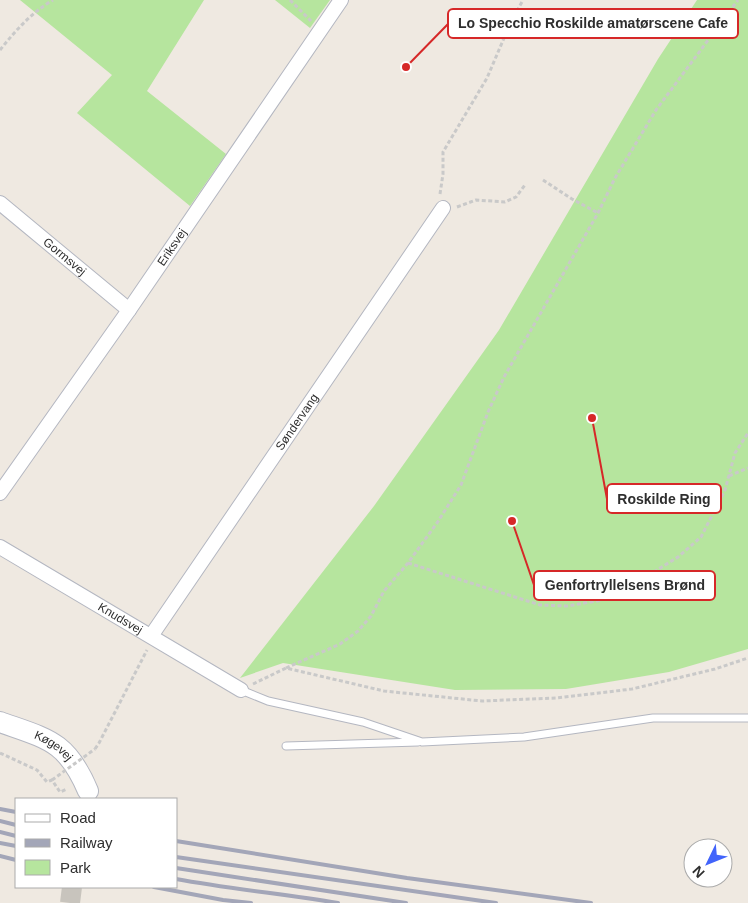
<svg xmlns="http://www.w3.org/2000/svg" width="748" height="903" font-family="Arial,sans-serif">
  <rect width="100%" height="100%" fill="#efe9e1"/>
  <g fill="#b6e59e">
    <polygon points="20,0 204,0 147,91 226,154 190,206 77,113 112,75"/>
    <polygon points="275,0 330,0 310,28"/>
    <polygon points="697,0 748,0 748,649 669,672 566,689 455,690 283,663 240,678 374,506 499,330 658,59"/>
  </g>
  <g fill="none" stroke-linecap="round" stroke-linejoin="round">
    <polyline stroke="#c8c4bd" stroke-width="20" stroke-dasharray="20 10" stroke-linecap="butt" points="70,903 72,887"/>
    <g stroke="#b4b7c1" stroke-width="9">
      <g id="service">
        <polyline points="241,690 268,701 363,722 422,742 524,737 653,718 748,718"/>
        <polyline points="286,746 418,742"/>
      </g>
    </g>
    <g stroke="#b4b7c1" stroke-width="16">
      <g id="minor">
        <path id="s1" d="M0 203 129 310"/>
        <path id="s2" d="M0 493 129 310 341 0"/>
        <path id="s3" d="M0 547 241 690"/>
        <path id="s4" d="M151 636 443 208"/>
      </g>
    </g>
    <g stroke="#b4b7c1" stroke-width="22">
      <g id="secondary">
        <path id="s5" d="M0 722C48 739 67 741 88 791"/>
      </g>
    </g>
    <g stroke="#c9c9c9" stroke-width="3" stroke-dasharray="4 2.5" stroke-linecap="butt">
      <polyline points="290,0 311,21"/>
      <path d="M0 50C16 30 31 13 53 0"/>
      <polyline points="543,180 572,199 598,213"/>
      <polyline points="440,194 443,174 443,152 487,78 510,24 523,0"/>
      <polyline points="457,207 476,200 505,202 516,197 525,185"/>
      <polyline points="729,476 748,468"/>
      <polyline points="408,563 540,605 567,606 597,601 620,593 678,557 701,537 725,490 735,453 748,433"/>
      <polyline points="286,668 340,644 358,631 371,616 384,591 408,563 437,523 461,485 488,412 504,377 598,213 615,178 656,110 738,0"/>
      <polyline points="253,684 286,668 384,691 482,701 556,698 632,689 715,669 748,658"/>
      <polyline points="95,749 99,743 147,650"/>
      <polyline points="0,753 37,770 47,782 52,780 60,792 67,789"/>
    </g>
    <use href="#service" stroke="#fff" stroke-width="7"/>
    <use href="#minor" stroke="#fff" stroke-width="14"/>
    <use href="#secondary" stroke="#fff" stroke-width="20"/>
    <g stroke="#a3a6b8" stroke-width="4">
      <polyline points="0,809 16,812"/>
      <polyline points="0,821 16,825"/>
      <polyline points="0,832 16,836"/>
      <polyline points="176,841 407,878 591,903"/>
      <polyline points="0,843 16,846"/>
      <polyline points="0,856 16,860"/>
      <polyline points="176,857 496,903"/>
      <polyline points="176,868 406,903"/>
      <path d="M176 879C230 889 284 894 338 903"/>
      <polyline points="154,887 223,900 251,903"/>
    </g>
    <polyline stroke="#c9c9c9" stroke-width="3" stroke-dasharray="4 2.5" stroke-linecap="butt" points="52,780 95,749"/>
  </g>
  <g text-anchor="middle" stroke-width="4" stroke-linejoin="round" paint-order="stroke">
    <g font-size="12" fill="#2e2e2e" stroke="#fff">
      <text dy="4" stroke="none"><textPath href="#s2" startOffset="300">Eriksvej</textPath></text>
      <text dy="4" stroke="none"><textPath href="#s1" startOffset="84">Gormsvej</textPath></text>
      <text dy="4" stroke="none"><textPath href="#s4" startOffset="259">Søndervang</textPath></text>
      <text dy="4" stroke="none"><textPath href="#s3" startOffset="140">Knudsvej</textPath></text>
      <text dy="4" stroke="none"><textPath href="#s5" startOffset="59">Køgevej</textPath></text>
    </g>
  </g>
  <path fill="none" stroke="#d62828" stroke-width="2" d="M406 67L448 24M592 418L607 499M512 521L534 585"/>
  <g fill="#d62828" stroke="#fff" stroke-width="2">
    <circle cx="406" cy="67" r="5"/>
    <circle cx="592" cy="418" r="5"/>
    <circle cx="512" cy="521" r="5"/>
  </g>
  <g fill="#fff" stroke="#d62828" stroke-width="2">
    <rect x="448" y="9" width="290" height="29" rx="5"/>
    <rect x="607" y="484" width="114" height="29" rx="5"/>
    <rect x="534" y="571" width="181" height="29" rx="5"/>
  </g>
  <g font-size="14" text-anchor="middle" font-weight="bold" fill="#2e2e2e">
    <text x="593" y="28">Lo Specchio Roskilde amatørscene Cafe</text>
    <text x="664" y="504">Roskilde Ring</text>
    <text x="625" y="590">Genfortryllelsens Brønd</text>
  </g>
  <rect x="15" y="798" width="162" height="90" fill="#ffffff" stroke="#ababab"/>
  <rect x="25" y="814" width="25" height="8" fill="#ffffff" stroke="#ababab"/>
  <text x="60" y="823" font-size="15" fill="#2e2e2e">Road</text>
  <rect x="25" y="839" width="25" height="8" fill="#a3a6b8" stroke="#ababab"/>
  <text x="60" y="848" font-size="15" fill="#2e2e2e">Railway</text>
  <rect x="25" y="860" width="25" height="15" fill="#b6e59e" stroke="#ababab"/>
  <text x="60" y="873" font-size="15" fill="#2e2e2e">Park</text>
  <g transform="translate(708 863) rotate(227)"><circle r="24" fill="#ffffff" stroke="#ababab"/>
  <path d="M0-4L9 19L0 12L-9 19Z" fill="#4264fb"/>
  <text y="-8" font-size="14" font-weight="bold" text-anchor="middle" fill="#2e2e2e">N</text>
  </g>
</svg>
